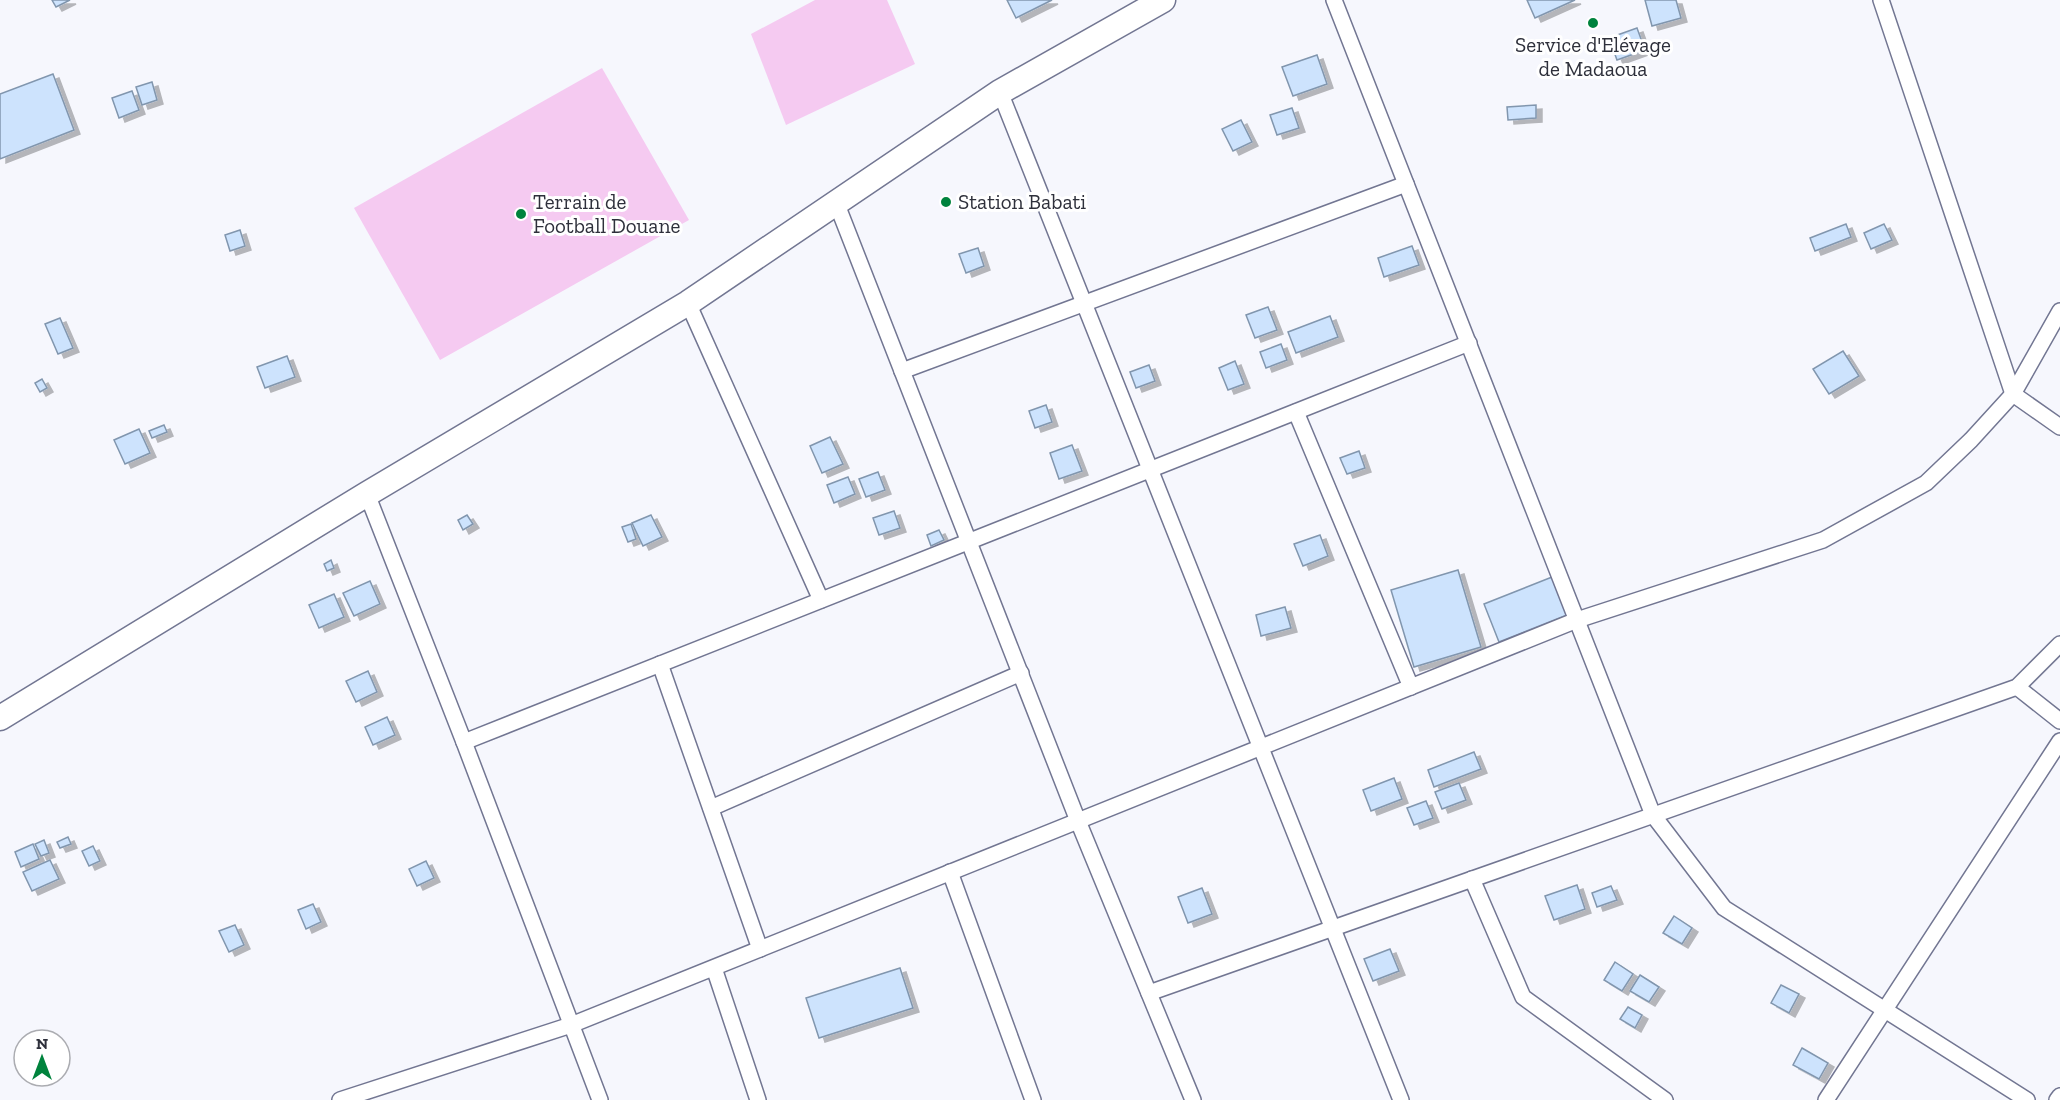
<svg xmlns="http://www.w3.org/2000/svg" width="2060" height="1100" font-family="'Zilla Slab',serif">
  <defs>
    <filter id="shadow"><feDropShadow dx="6" dy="4" stdDeviation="0" flood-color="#0004"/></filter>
  </defs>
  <rect width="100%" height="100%" fill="#f6f7fd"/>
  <g fill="#f5caf1">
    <polygon points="815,0 887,0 915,64 786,125 751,34"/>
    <polygon points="602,68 689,220 440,360 354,208"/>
  </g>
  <g fill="#cde3fd" stroke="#8196ae" stroke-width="1.5" filter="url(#shadow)">
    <polygon points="52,0 70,0 56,7"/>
    <polygon points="1007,0 1052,0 1016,18"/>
    <polygon points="1527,0 1575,0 1535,18"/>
    <polygon points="1645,0 1676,0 1681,18 1652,26"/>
    <polygon points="1637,28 1645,50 1617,60 1609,38"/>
    <polygon points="1317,55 1327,84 1293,96 1282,67"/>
    <polygon points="53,74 74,130 0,159 0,94"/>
    <polygon points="152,82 157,100 142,105 136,87"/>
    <polygon points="132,91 139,110 119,118 112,98"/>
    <polygon points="1536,105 1536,118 1508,120 1507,107"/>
    <polygon points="1292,108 1299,128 1277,135 1270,115"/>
    <polygon points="1241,120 1252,142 1233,151 1222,129"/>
    <polygon points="1846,224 1851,237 1815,251 1810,238"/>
    <polygon points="1884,224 1892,240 1871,249 1864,233"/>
    <polygon points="240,230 245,246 230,251 225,235"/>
    <polygon points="1412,246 1419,265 1384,277 1378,258"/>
    <polygon points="978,248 984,266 966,273 959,254"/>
    <polygon points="1268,307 1277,330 1255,338 1246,315"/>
    <polygon points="1330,316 1338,337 1296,353 1288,332"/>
    <polygon points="60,318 73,348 58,354 45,324"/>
    <polygon points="1281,344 1287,360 1266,368 1260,352"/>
    <polygon points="1843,351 1859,376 1829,394 1813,369"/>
    <polygon points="287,356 295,377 265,388 257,367"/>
    <polygon points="1235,361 1244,384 1228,390 1219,368"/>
    <polygon points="1149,365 1155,381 1136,388 1130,372"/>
    <polygon points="42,379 47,388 40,392 35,383"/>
    <polygon points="1046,405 1052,422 1035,428 1029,411"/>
    <polygon points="164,425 167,432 152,438 149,431"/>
    <polygon points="139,429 150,453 125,464 114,440"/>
    <polygon points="830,437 843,464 822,473 810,446"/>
    <polygon points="1072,445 1082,471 1059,479 1050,453"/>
    <polygon points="1359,451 1365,468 1347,474 1340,458"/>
    <polygon points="878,472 885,490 866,497 859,479"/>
    <polygon points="848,477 855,494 834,503 827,485"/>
    <polygon points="894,511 900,528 879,535 873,518"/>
    <polygon points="467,515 473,524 463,530 458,520"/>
    <polygon points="651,515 662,537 643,546 632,523"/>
    <polygon points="631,524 636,539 628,542 622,527"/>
    <polygon points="939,530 944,540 931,546 927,535"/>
    <polygon points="1320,535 1328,556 1303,566 1294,544"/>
    <polygon points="331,560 334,568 327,571 324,564"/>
    <polygon points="1458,570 1481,647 1414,667 1391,590"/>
    <polygon points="1552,577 1567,615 1499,642 1484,604"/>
    <polygon points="370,581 380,604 354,616 343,593"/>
    <polygon points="334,594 344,617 319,628 309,605"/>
    <polygon points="1285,607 1291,628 1261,636 1256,615"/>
    <polygon points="368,671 377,692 356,702 346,681"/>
    <polygon points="387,717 395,735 373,745 365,727"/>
    <polygon points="1474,752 1481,769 1434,787 1428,770"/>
    <polygon points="1394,778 1402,799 1371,811 1363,790"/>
    <polygon points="1459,783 1466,800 1442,809 1435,792"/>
    <polygon points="1426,801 1433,818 1414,825 1407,808"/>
    <polygon points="68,837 71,844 60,848 57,842"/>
    <polygon points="44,840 49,853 41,856 35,844"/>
    <polygon points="33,844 39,859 21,867 15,852"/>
    <polygon points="93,846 100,861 89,866 82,851"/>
    <polygon points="50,860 59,879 32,891 23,872"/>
    <polygon points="426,861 434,878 417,886 409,869"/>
    <polygon points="1577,885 1585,909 1554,920 1545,896"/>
    <polygon points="1611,886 1617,900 1597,907 1592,893"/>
    <polygon points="1202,888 1212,914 1188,923 1178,897"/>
    <polygon points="313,904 321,922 306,929 298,910"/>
    <polygon points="1674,916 1692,928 1682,944 1663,933"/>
    <polygon points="235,925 244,945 229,952 219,931"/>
    <polygon points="1390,949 1399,971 1373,981 1364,959"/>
    <polygon points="1615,962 1633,974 1622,991 1604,980"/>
    <polygon points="900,968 913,1008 819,1038 806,998"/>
    <polygon points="1640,975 1659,987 1649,1002 1630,991"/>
    <polygon points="1781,985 1799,994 1789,1013 1771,1003"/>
    <polygon points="1628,1007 1642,1015 1635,1028 1620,1019"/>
    <polygon points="1802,1048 1828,1063 1819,1079 1793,1065"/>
  </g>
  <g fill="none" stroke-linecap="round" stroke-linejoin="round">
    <g stroke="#727692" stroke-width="18">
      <g id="minor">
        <polyline points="1334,0 1653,815 1724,908 2027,1100"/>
        <polyline points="1881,0 2013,394 2060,427"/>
        <polyline points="1000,92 1401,1100"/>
        <polyline points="836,202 1078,821 1193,1100"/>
        <polyline points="688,303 821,600"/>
        <polyline points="902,371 1406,184"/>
        <polyline points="1296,412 1411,687"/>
        <polyline points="367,494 464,742 600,1100"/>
        <polyline points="660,664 760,949"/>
        <polyline points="2017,687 2060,721"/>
        <polyline points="464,742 1469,343"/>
        <polyline points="711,808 1021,673"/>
        <polyline points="950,872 1033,1100"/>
        <polyline points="1472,879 1523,997 1665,1100"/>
        <polyline points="714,968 758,1100"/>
        <polyline points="1149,993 2017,687 2060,644"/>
        <polyline points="340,1100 571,1025 1577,620 1823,540 1926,483 1971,440 2013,394 2060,311"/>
        <polyline points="1826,1100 2060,741"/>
        <polyline points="2057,1100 2060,1096"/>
      </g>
    </g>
    <g stroke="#727692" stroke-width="27">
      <polyline id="trunk" points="0,718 367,494 688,303 1000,92 1163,0"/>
    </g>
    <use href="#minor" stroke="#fff" stroke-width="15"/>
    <use href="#trunk" stroke="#fff" stroke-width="24"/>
  </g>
  <g fill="#00833d" stroke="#fff" stroke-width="2">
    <circle cx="1593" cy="23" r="6"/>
    <circle cx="946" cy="202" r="6"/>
    <circle cx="521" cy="214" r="6"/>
  </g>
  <g text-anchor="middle" stroke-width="6" stroke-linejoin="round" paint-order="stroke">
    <g font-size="21" fill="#2e303b" stroke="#fff" text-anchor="start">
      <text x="1593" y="52" text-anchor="middle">Service d'Elévage<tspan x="1593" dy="24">de Madaoua</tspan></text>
      <text x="533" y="209">Terrain de<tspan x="533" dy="24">Football Douane</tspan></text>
      <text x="958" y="209">Station Babati</text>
    </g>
  </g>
  <g transform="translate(42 1058)"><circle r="28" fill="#ffffff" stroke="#abacb1" stroke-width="1.5"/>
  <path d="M0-4.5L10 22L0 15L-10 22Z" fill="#00833d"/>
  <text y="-9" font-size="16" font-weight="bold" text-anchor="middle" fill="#2e303b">N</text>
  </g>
</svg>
